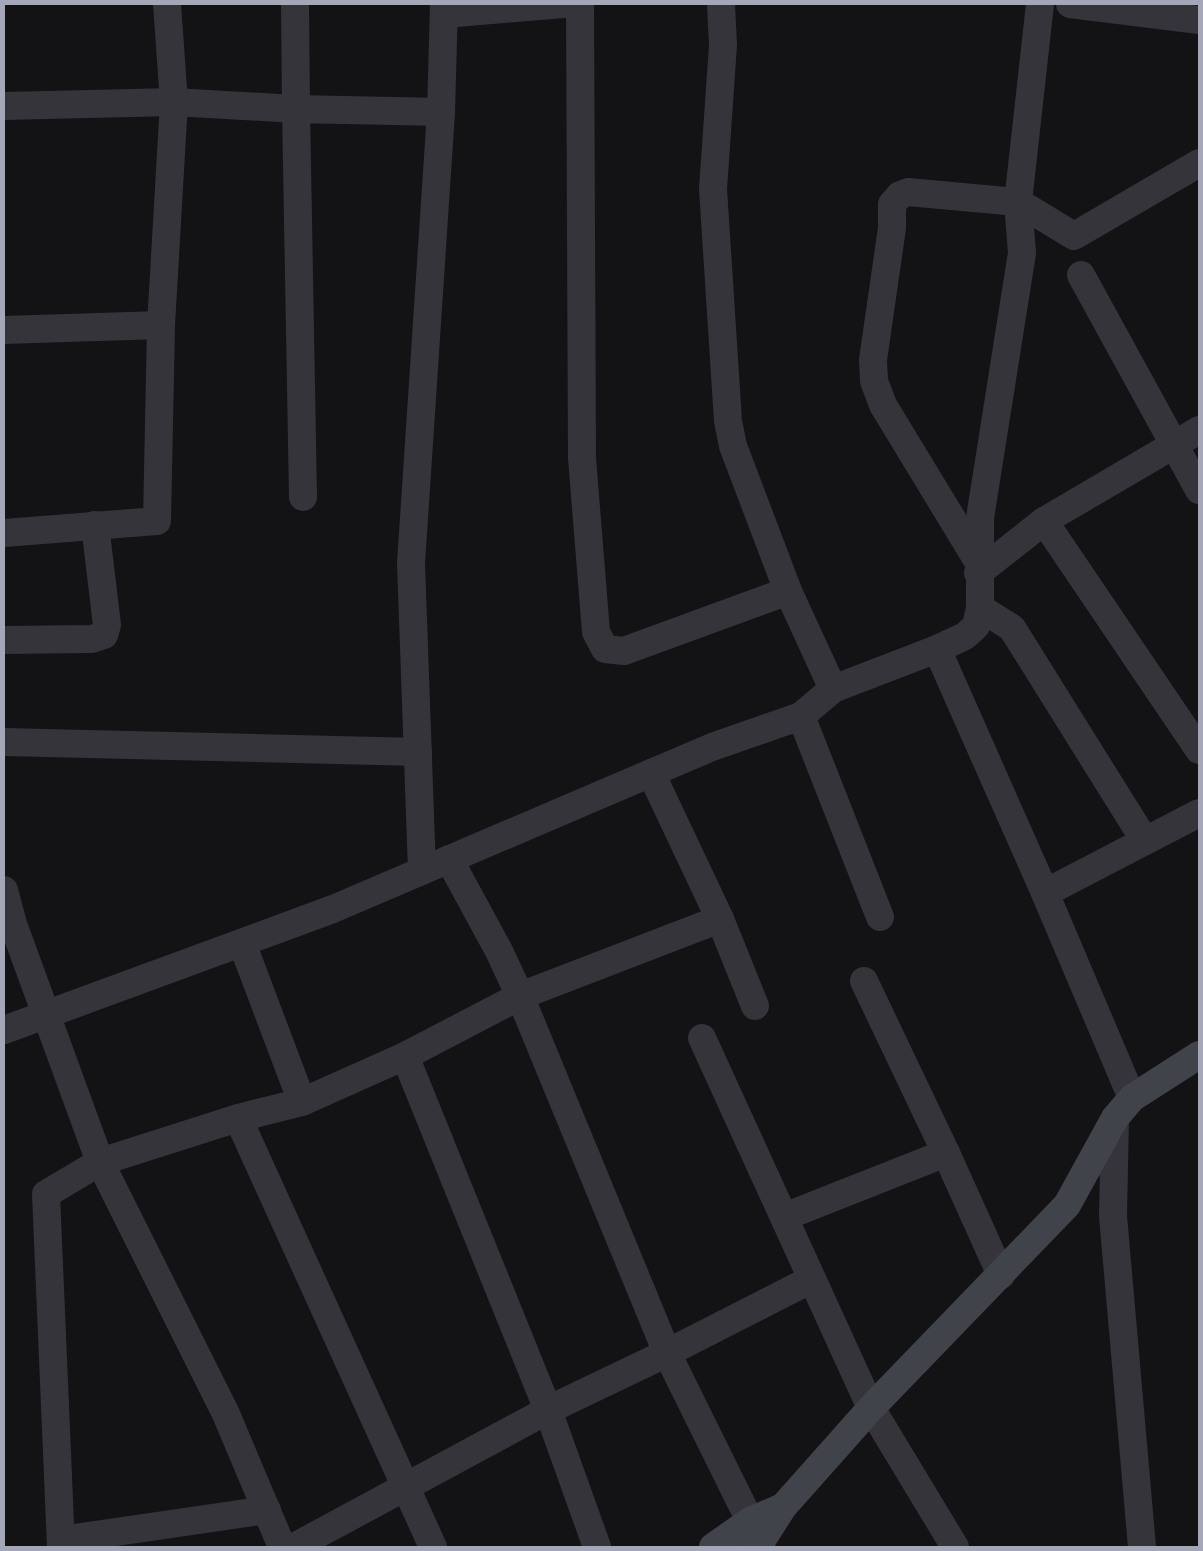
<svg xmlns="http://www.w3.org/2000/svg" width="1203" height="1551" font-family="Overpass,sans-serif">
  <rect width="100%" height="100%" fill="#131315"/>
  <g fill="none" stroke-linecap="round" stroke-linejoin="round">
    <g stroke="#34343a" stroke-width="28">
      <polyline points="580,4 582,458 596,632 605,649 624,651 788,591 833,689 937,649"/>
      <polyline points="721,4 723,45 713,189 728,421 733,446 788,591"/>
      <polyline points="1040,4 1018,202 1022,253 980,518 980,608 976,626 965,636 937,649 1045,893 1132,1098"/>
      <polyline points="1070,4 1199,20"/>
      <polyline points="445,14 564,4"/>
      <polyline points="4,106 174,102 167,4"/>
      <polyline points="1081,275 1199,490"/>
      <polyline points="4,330 161,325"/>
      <polyline points="303,497 296,109 441,112 444,4"/>
      <polyline points="1044,521 1199,750"/>
      <polyline points="4,533 157,521 161,325 174,102 296,109 295,4"/>
      <polyline points="979,563 883,405 874,381 873,360 892,228 892,204 900,195 908,192 1018,202 1074,236 1199,163"/>
      <polyline points="978,573 1044,521 1199,430"/>
      <polyline points="980,608 1012,628 1145,841"/>
      <polyline points="4,640 92,639 104,635 107,625 95,525"/>
      <polyline points="801,716 880,917"/>
      <polyline points="4,742 418,752"/>
      <polyline points="651,773 720,919 755,1006"/>
      <polyline points="449,859 499,951 520,996 667,1353 750,1521 762,1541"/>
      <polyline points="422,871 411,563 441,112"/>
      <polyline points="4,890 13,924 100,1162 238,1118 433,1547"/>
      <polyline points="1045,893 1199,813"/>
      <polyline points="242,943 302,1102"/>
      <polyline points="864,981 946,1153 1001,1275"/>
      <polyline points="4,1030 333,909 712,747 801,716 833,689"/>
      <polyline points="702,1038 871,1408 955,1547"/>
      <polyline points="405,1056 520,996 720,919"/>
      <polyline points="238,1118 302,1102 405,1056 548,1410 597,1547"/>
      <polyline points="1115,1118 1113,1216 1142,1547"/>
      <polyline points="784,1217 946,1153"/>
      <polyline points="61,1540 267,1510"/>
      <polyline points="61,1547 46,1194 100,1162 226,1414 282,1547"/>
      <polyline points="294,1547 548,1410 667,1353 812,1279"/>
    </g>
    <g stroke="#41434a" stroke-width="28">
      <polyline points="713,1547 750,1521 783,1507"/>
      <polyline points="751,1547 762,1540 783,1507 871,1408 1067,1205 1115,1118 1132,1098 1199,1055"/>
    </g>
  </g>
  <rect width="1203" height="1551" fill="none" stroke="#a3a7b7" stroke-width="10"/>
</svg>
